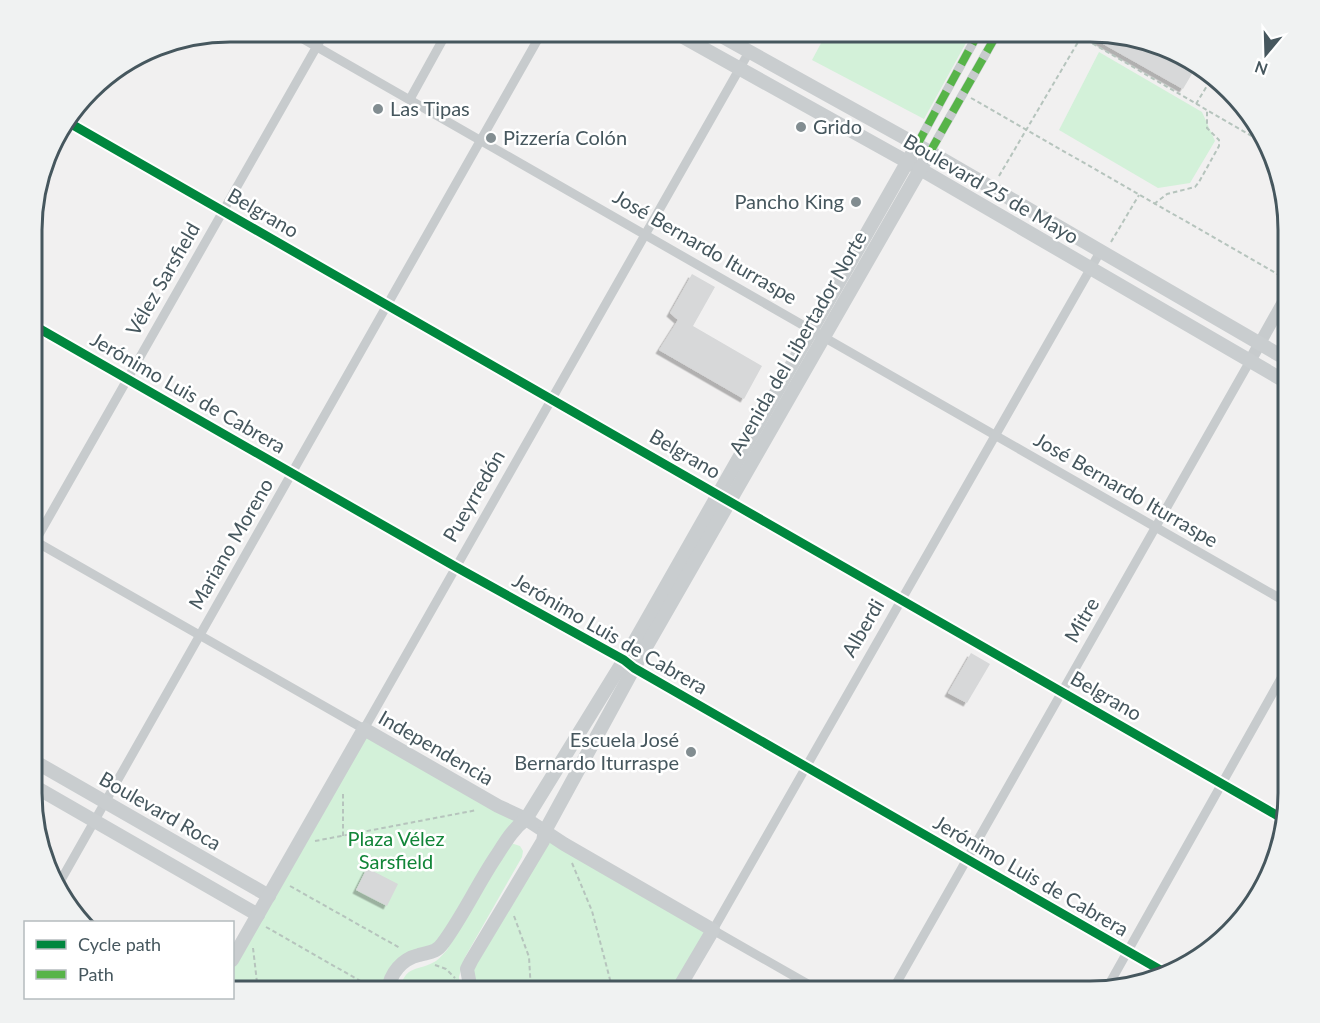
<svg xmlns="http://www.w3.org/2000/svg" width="1320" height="1023" font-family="Lato,sans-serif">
  <defs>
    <filter id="shadow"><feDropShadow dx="-3.5" dy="3.5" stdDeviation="0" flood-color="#0004"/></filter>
  </defs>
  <rect width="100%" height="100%" fill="#f1f0f0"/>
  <g fill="#d3f1d9">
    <polygon points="827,32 972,32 924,119 812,60"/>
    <polygon points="1099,52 1202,112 1215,141 1190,183 1158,188 1059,130"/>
    <polygon points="364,729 526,819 442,944 408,959 388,991 233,991 233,960"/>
    <polygon points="545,831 713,930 677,991 471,991 471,961"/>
    <path d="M511 843 520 846 523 851 522 857 464 959 459 977 460 991H399C406 963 418 972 436 961 440 958 444 953 447 950L506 846Z"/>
  </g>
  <g fill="#d7d8d9" filter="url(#shadow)">
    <polygon points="1082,32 1103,32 1155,44 1196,67 1183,89"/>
    <polygon points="692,274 715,287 693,326 762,366 744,399 659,350 678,320 670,313"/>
    <polygon points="971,653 990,664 967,703 948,693"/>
    <polygon points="367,868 398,884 387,906 356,890"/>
  </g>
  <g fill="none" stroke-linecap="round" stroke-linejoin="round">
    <g stroke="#b6c4bd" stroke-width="2" stroke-dasharray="4.5 3" stroke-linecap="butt">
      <polyline points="1073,32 1267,145"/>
      <polyline points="971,98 1288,280"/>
      <polyline points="1196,104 1213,76"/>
      <polyline points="999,176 1081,37"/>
      <polyline points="1154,204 1167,194 1195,187 1199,182 1219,146 1219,140 1207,128 1207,110"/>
      <polyline points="1111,242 1139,195"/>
      <polyline points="343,794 343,836"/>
      <polyline points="315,841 477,810"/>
      <polyline points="572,863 592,911 613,991"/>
      <polyline points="290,886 400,948"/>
      <polyline points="514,916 529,957 531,991"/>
      <polyline points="266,927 376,990"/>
      <polyline points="253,948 258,991"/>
      <polyline points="435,965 446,969 455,978"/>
    </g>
    <g stroke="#c7cbcd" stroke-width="9">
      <polyline points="291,32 1288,603"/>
      <polyline points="410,99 447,32"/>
      <polyline points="66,121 1285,820"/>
      <polyline points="917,145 979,32"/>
      <polyline points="930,152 998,32"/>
      <polyline points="33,325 456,567 624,660 634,668 1169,975"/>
      <polyline points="33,540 364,729 749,52"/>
      <polyline points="33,545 325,32"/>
      <polyline points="57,887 542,32"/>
      <polyline points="1107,988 1288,666"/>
      <polyline points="820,991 713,930 1100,252"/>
      <polyline points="892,991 1250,361"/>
    </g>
    <polyline stroke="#c7cbcd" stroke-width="12" points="1250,361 1288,293"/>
    <g stroke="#c9cdcf" stroke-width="14">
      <polyline points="674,32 920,169 1288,383"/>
      <polyline points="714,32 930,152 1288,360"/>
      <polyline points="32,760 269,896"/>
      <polyline points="32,785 258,915"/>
      <polyline points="232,960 364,729 498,806 526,819 564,844 713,930 677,991"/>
      <path d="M388 991C390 973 402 959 419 955 429 952 436 953 443 943 463 916 478 883 497 855 506 841 513 829 526 819L624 660 917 145"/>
      <polyline points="471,991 467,969 471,961 543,841 545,831 634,668 930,152"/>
    </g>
    <g stroke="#57b448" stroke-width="8" stroke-dasharray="15 8" stroke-linecap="butt">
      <polyline points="917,145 979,32"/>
      <polyline points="930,152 998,32"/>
    </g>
    <g stroke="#fff" stroke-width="13">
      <g id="cycleway">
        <polyline points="66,121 1285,820"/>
        <polyline points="33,325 456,567 624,660 634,668 1169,975"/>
      </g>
    </g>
    <use href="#cycleway" stroke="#00873e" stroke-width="9"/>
  </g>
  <g fill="#828d91" stroke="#fff" stroke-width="2">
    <circle cx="378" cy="109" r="6"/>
    <circle cx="801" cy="127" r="6"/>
    <circle cx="491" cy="138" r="6"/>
    <circle cx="856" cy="202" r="6"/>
    <circle cx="691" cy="752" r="6"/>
  </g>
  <g text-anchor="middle" stroke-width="5" stroke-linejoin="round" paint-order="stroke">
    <g font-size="20" fill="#46575e" stroke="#fff" text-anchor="start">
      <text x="390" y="116">Las Tipas</text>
      <text x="813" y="134">Grido</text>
      <text x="503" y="145">Pizzería Colón</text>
      <text x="844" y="209" text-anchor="end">Pancho King</text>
      <text x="679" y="747" text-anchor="end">Escuela José<tspan x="679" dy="23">Bernardo Iturraspe</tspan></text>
    </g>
    <g font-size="20" fill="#46575e" stroke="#fff">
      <text transform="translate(991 189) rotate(30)" y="7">Boulevard 25 de Mayo</text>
      <text transform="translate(263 213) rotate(30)" y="7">Belgrano</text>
      <text transform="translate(705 247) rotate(30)" y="7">José Bernardo Iturraspe</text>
      <text transform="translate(163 279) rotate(-60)" y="7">Vélez Sarsfield</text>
      <text transform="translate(798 343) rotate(-60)" y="7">Avenida del Libertador Norte</text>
      <text transform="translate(188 393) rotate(30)" y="7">Jerónimo Luis de Cabrera</text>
      <text transform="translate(685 454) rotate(30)" y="7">Belgrano</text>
      <text transform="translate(1126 490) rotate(30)" y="7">José Bernardo Iturraspe</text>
      <text transform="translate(474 496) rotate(-60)" y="7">Pueyrredón</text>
      <text transform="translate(231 544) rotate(-60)" y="7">Mariano Moreno</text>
      <text transform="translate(1082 620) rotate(-60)" y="7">Mitre</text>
      <text transform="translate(863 628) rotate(-60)" y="7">Alberdi</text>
      <text transform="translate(610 634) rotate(30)" y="7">Jerónimo Luis de Cabrera</text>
      <text transform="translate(1106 696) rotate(30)" y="7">Belgrano</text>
      <text transform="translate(436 748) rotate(30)" y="7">Independencia</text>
      <text transform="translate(160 811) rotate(30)" y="7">Boulevard Roca</text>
      <text transform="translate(1031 876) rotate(30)" y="7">Jerónimo Luis de Cabrera</text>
    </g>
    <g font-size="20" fill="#118538" stroke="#fff">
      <text x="396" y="846">Plaza Vélez<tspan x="396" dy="23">Sarsfield</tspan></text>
    </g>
  </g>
  <path d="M0 0H1320V1023H0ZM230 42H1090A188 188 0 0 1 1278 230V793A188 188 0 0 1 1090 981H230A188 188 0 0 1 42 793V230A188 188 0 0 1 230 42Z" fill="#f0f2f2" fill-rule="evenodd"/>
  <path fill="none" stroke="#46575e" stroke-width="3" d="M230 42H1090A188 188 0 0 1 1278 230V793A188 188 0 0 1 1090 981H230A188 188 0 0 1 42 793V230A188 188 0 0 1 230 42Z"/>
  <rect x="24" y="921" width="210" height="78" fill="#ffffff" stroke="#b5bcbf" stroke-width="1.5"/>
  <rect x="36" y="940" width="30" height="9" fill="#00873e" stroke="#b5bcbf" stroke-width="1.5"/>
  <text x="78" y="951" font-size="18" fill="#46575e">Cycle path</text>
  <rect x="36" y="970" width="30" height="9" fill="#57b448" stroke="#b5bcbf" stroke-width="1.5"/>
  <text x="78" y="981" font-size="18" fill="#46575e">Path</text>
  <g transform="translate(1266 54) rotate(199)" stroke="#ffffff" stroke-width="4.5" paint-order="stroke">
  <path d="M0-4.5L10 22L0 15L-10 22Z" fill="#46575e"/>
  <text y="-9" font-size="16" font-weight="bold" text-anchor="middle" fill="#46575e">N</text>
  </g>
</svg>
